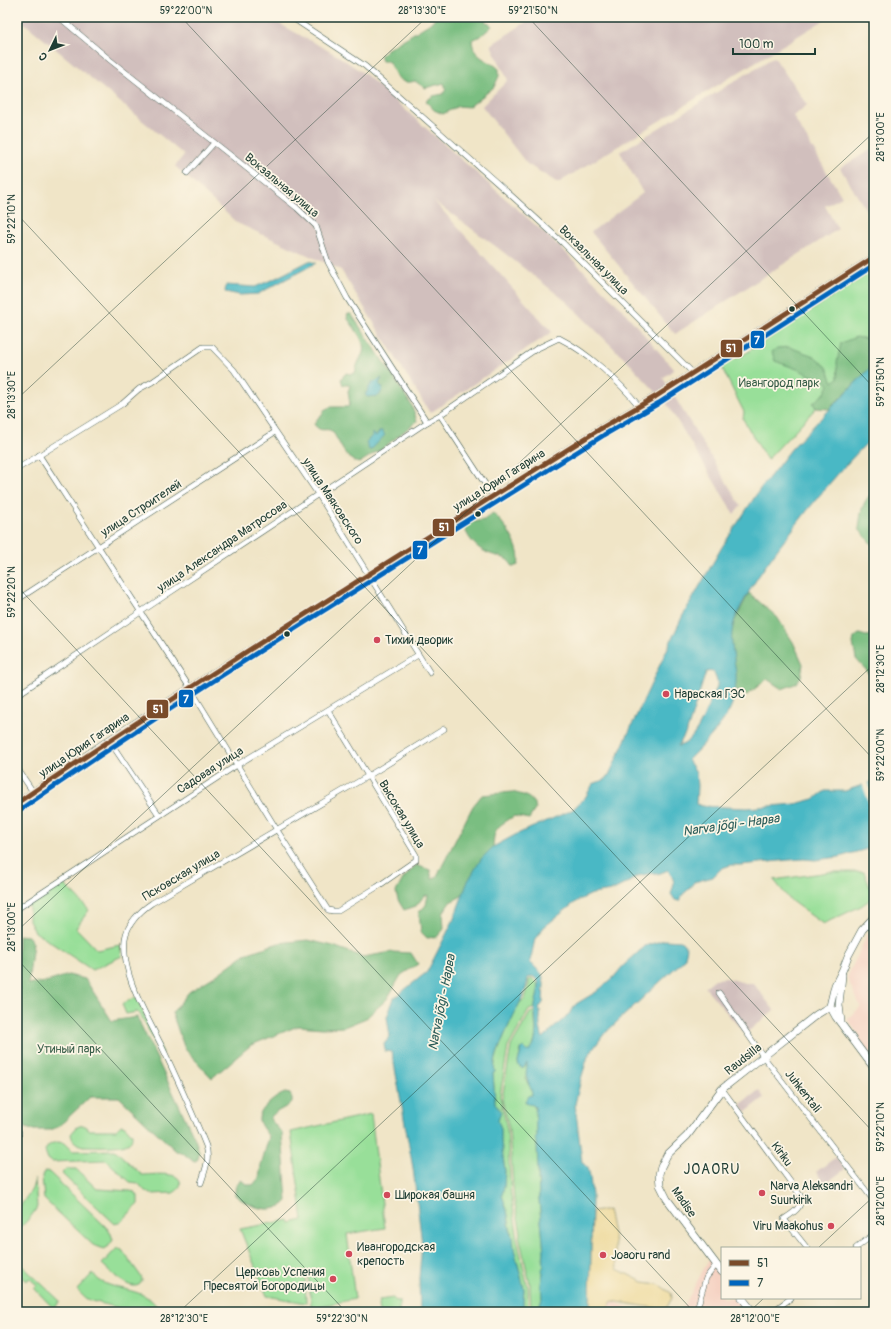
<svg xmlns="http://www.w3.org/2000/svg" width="891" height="1329" font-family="Pangolin,sans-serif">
  <rect width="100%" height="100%" fill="#fcf5e5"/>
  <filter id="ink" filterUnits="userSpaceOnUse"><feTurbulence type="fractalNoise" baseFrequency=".025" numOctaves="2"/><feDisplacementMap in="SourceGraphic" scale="8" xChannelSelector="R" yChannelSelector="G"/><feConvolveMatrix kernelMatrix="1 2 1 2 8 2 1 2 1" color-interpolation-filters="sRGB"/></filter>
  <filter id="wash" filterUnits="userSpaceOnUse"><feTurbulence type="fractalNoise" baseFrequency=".012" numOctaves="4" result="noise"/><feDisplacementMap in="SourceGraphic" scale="16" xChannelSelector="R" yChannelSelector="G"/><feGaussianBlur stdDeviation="0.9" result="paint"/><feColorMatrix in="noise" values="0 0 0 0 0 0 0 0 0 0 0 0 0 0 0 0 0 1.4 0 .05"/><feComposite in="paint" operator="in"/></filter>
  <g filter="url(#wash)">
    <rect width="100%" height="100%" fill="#f0e5c7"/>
    <g fill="#f5d2c2">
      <polygon points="874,925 874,1060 859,1041 859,1035 847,1019 861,1007 847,978 866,937"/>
      <polygon points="709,1259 722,1276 722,1298 739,1298 749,1312 681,1312"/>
      <polygon points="612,1301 639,1312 606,1312"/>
    </g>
    <g fill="#d1bfbd">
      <polygon points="17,17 267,17 338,56 365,74 560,247 620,307 674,369 663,378 741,506 734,514 667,404 632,366 567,302 498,248 434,201 552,332 430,413 341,270 237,223 175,166 184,155"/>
      <polygon points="534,17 829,17 558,183 527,164 482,106 508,80 491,45"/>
      <polygon points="774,57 807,105 793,116 842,197 825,206 838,229 675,334 591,232 643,193 620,152"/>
      <polygon points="874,148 874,223 840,168"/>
      <polygon points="727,978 745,983 753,983 774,1010 745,1034 705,987 715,979"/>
      <polygon points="759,1090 764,1098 746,1112 740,1105"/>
      <polygon points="836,1157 845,1169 825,1184 816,1172"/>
    </g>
    <g fill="#98df99" stroke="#5c8e66">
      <polygon points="874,269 874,351 833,390 767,460 743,419 744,412 719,362 740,357"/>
      <polygon points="829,872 864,872 874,897 861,906 823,924 790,900 774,880"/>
      <polygon points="63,883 89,910 76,928 97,950 120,945 122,956 92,970 35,932 29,920 29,904"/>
      <path d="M532 978 539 985 535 1008 529 1010 508 1047 500 1096 507 1129 511 1194 517 1233 516 1234 528 1288V1312H524L523 1302 524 1289 514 1249 507 1210 502 1195 504 1187 505 1171 501 1143V1129L498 1121 500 1112V1109L495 1103 493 1073 495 1072C491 1060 513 1017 519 1004 520 1001 524 1001 525 998 527 993 529 985 529 980Z"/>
      <polygon points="136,997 163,1053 161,1054 140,1014 137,1012 126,1014 122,1004"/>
      <path d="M535 1011C534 1024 540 1042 528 1052L527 1050 521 1049 518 1063 519 1066 524 1068 527 1062 526 1080 532 1090V1095L528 1096 525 1102 533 1104 536 1113V1127L537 1128V1137L536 1139 537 1143 539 1200 544 1252 543 1258 544 1265 541 1284 542 1298 540 1305 535 1312H531L530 1284 519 1236 521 1233 514 1199 509 1128 502 1099 511 1046 530 1013Z"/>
      <polygon points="371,1114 385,1228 347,1234 355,1299 316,1307 311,1305 308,1273 305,1274 306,1303 267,1296 240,1229 289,1220 290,1223 303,1220 291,1132"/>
      <path d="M83 1125 90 1130H116L121 1125 125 1126 132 1134C132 1137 132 1140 129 1142 122 1148 93 1146 83 1146 76 1144 72 1141 71 1134L77 1127Z"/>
      <path d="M58 1142 64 1143 72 1151 115 1150 142 1175C151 1175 177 1171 180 1181 182 1187 177 1191 173 1193L151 1194 146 1192 138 1183 130 1182 106 1160 52 1162 48 1159 45 1151C48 1145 51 1143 58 1142Z"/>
      <polygon points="66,1169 76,1169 97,1189 130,1191 135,1192 138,1196 138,1204 122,1221 115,1224 63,1175 62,1173"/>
      <polygon points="47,1171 50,1173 107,1228 111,1234 113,1240 108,1247 103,1249 93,1245 44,1199 42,1176 44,1172"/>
      <path d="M35 1179 37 1207C33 1215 24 1225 17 1230V1211L32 1189Z"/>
      <path d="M117 1248 122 1250 140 1275C142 1278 143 1281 140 1284 130 1293 109 1270 102 1264Z"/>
      <polygon points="17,1261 60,1301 54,1309 34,1288 37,1285 29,1278 27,1281 19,1274 17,1274"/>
      <path d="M93 1273C95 1276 98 1280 102 1282 122 1292 149 1288 160 1312H135L92 1301 85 1298 77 1290Z"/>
      <polygon points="393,1298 396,1301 399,1301 399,1312 379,1312 378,1304 380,1303 379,1300"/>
    </g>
    <g fill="#7abe81" stroke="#4c7e5a">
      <path d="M437 17H488L485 21 492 26 481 36 472 40C473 59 489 59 499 69V76L494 87 469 107 458 106 443 114 434 110 426 101 433 96 443 94 446 89 444 83 425 88 415 81C398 86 396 74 388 61H382L380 56 386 50 429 24Z"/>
      <path d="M348 314H351L375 349 412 406 417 421 383 448 359 463C344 460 340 441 332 431 325 427 321 434 314 424L317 419 322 415 324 410 330 407H348L350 404 348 391 350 386 349 385H343L341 379 346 373 351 374 355 373C356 366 359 361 362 355 368 343 354 328 348 319L347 315Z"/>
      <polygon points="856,337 874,340 874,364 829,409 816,408 813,403 825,393 829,385 824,379 812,376 797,369 775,361 772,352 777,348 789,347 814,356 827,367 833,382 838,378 837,362 841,343"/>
      <path d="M874 491V547L859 529C861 512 861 503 874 491Z"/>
      <path d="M493 513C505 524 523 549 518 565L513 567C507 554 495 558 484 551 474 546 468 537 464 527L467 523 484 520Z"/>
      <polygon points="749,593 777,617 793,642 803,664 801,677 795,684 782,689 767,679 747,695 735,689 736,674 731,642 731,633 735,620"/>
      <polygon points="859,634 866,636 874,635 874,684 869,673 856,659 853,643 854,638"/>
      <path d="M512 792C523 795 532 796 536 808L529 819 514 816C498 827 494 826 493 847L482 858 468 881 464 892 460 897 450 902 443 913 444 929 437 937 427 938 421 932 419 912 426 905 428 895 424 896 416 906 404 910 398 900 396 892 403 879 416 865 430 870 432 879 436 878 473 806 482 795Z"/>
      <polygon points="18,935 28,936 33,943 28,984 47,982 68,975 85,979 112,1021 137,1017 195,1139 199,1152 198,1159 194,1162 183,1153 176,1151 119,1097 90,1097 58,1127 50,1130 32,1130 26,1128 17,1119"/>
      <polygon points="308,940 333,946 363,957 392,952 411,953 418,964 401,975 387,999 366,1018 344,1027 323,1028 298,1026 251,1045 212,1078 185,1049 172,1013 189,992 218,974 245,954 279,943"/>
      <path d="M285 1093 290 1094 292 1098V1102C286 1109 273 1111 270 1119L282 1133 287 1201C273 1217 248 1206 235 1195 235 1189 235 1184 241 1180L247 1185H253L259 1178 261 1165 269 1137C266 1132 260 1126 259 1120 258 1110 276 1096 285 1093Z"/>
    </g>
    <polygon fill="#eeda9e" stroke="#868c69" points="608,1210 614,1238 617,1269 643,1282 658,1284 671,1293 672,1298 667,1307 661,1309 612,1301 606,1312 589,1312 590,1302 592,1212"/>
    <g fill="#4ab8c5" stroke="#347a7c" fill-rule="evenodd">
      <polygon points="309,261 316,263 258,294 240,295 225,292 226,285 255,287 276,278"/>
      <path d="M874 364V436C842 467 813 502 787 537 767 563 748 589 735 619 728 638 734 654 736 673 737 683 734 702 729 711 721 727 701 747 688 760L696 772 697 786 696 804 702 806 747 808 795 804 814 799 825 791H845L874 781V847L839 857 815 860 804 859 789 860 741 865H731L722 868 713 877 694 882 689 889 683 894 679 901 675 900 671 894C675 882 675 881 668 870L658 874 654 873 637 876 629 882 611 891 592 894 577 901 544 927 535 939 530 962 542 974 544 984 543 1003 539 1008C541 1013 540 1014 540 1018 539 1025 541 1032 543 1038L571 1012 576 1004 596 992 613 978 623 966 645 946 664 940 681 941 687 948 684 960 662 980 604 1034 588 1056 581 1079 575 1104 582 1162 588 1168 590 1176 592 1196 590 1302 589 1312H535L540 1304 542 1298 541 1284 543 1273 542 1270C545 1265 543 1258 544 1252L539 1200 537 1143 535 1139 537 1137V1128L536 1127 535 1107 533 1105 528 1104 525 1101 528 1096 532 1095C532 1088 528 1085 527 1079 525 1074 527 1069 527 1063L523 1069 519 1066 518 1062 522 1048 523 1047 528 1052C541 1042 534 1018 535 1005 536 999 539 992 539 986 539 981 536 978 532 976L528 978C527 984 526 990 523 996 517 1010 490 1058 495 1072L493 1073 495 1103 501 1111 498 1121 501 1128V1143L505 1171 504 1187 502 1195 507 1210 511 1235 513 1237 514 1249 524 1289 523 1302 524 1312H420L419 1278 422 1244 413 1168 392 1052 385 1051 384 1044 390 1037 387 1017 394 998 427 972 453 921 468 881 481 859 493 847 515 835 572 810 585 798 593 784 606 779 609 775 682 617 722 547 760 489 792 448ZM713 671C715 676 718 681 717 686 715 692 712 698 709 704 704 716 694 744 678 746L687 731 706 672Z"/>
      <polygon points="382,378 379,384 383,388 382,391 379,396 367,397 365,395 371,384"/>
      <polygon points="380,431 382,431 385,435 371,450 369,450 366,442 372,436 372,433 376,436"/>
    </g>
    <polygon fill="#f0e5c7" points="868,781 874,800 874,818 862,783"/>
  </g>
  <g filter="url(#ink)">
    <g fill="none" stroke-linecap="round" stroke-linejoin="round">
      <g stroke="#3e564a" stroke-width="6">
        <g id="street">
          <polyline points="59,17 110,60 297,208 316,226 328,262 347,298 427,422"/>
          <polyline points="291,17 365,66 514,198 563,243 692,372"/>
          <polyline points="187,173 214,143"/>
          <polyline points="440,415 493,496"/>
          <polyline points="39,455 190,688 277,830 328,910 333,911 338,911 377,887 416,860 416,855 328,710"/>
          <polyline points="17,469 122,404 139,389 152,382 203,347 212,347 234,370 318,494 430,673"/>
          <polyline points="17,600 275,432"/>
          <path d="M17 695C153 603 290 513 427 422L440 415 536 349 559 338C587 352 620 382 639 406"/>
          <polyline points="109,740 159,815"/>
          <polyline points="17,768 33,792"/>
          <polyline points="17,909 237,765 418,655"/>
          <polyline points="719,993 763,1056 874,1201"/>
          <path d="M722 1089 800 1195C804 1207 793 1213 784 1219L807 1248"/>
          <path d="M201 1183C205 1171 210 1159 206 1146 193 1114 179 1083 165 1053 149 1018 121 978 125 939 127 924 140 911 152 903L368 776 444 729"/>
          <polyline points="856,1248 874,1234"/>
          <polyline points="696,1312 706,1278 716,1265"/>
          <polyline points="772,1312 791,1298"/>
        </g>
      </g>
      <g stroke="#3e564a" stroke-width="8">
        <g id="secondary">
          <polyline points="17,803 109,740 224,666 600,429 655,397 874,257"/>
          <polyline points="874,917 862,930 848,956 843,969 835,985 830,1006 836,1017 874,1068"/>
          <polyline points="841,1022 839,1005 842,975"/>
          <polyline points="722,1272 667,1199 660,1185 659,1174 661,1167 667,1155 687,1136 722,1089 816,1015 824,1010 830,1007"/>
          <polyline points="742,1298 753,1312"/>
        </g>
      </g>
      <g stroke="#3e564a" stroke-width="10">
        <polyline id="highway" points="17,1133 17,1134"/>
      </g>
      <use href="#street" stroke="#fff" stroke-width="5"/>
      <use href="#secondary" stroke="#fff" stroke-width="7"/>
      <use href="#highway" stroke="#fff" stroke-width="9"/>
      <g stroke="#fcf5e5" stroke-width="8">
        <path id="bus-1" d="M17 803C207 673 405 552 600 429L655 397 874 257"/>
      </g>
      <g stroke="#fcf5e5" stroke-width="8">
        <path id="bus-2" d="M21 809C211 678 408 558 604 435L659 403 874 265"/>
      </g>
      <use href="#bus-1" stroke="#7a4b2a" stroke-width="5"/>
      <use href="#bus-2" stroke="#0065bd" stroke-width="5"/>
    </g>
  </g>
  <path fill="none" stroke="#1f3d34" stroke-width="1" stroke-opacity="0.45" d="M181 17 874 760M528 17 874 388M17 214 874 1133M17 399 427 17M17 586 694 1312M17 931 874 132M17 959 346 1312M818 1248 874 1196M179 1312 874 664M749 1312 764 1298"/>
  <g fill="#1f3d34" stroke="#fcf5e5" stroke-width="1.5">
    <circle cx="792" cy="309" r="3.5"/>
    <circle cx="478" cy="514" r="3.5"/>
    <circle cx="287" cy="634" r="3.5"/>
  </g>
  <g fill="#d1495b" stroke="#fcf5e5" stroke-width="1.5">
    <circle cx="377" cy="640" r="4"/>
    <circle cx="666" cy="694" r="4"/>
    <circle cx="762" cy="1193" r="4"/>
    <circle cx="387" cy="1195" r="4"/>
    <circle cx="831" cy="1226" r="4"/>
    <circle cx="349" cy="1254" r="4"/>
    <circle cx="603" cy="1255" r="4"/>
    <circle cx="333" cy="1279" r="4"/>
  </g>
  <g text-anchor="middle" stroke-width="3.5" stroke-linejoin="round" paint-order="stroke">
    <g font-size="12" fill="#1f3d34" stroke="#fcf5e5">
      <text transform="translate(282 185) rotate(40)" y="4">Вокзальная улица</text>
      <text transform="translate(594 260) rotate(45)" y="4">Вокзальная улица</text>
      <text transform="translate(499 480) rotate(-32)" y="4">улица Юрия Гагарина</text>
      <text transform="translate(333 501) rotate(57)" y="4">улица Маяковского</text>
      <text transform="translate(141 508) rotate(-33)" y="4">улица Строителей</text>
      <text transform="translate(222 546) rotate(-34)" y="4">улица Александра Матросова</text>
      <text transform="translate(84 745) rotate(-34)" y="4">улица Юрия Гагарина</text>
      <text transform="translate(210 770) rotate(-33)" y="4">Садовая улица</text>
      <text transform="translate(402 814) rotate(59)" y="4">Высокая улица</text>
      <text transform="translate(181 875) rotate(-31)" y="4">Псковская улица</text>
      <text transform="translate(743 1059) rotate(-38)" y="4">Raudsilla</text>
      <text transform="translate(803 1091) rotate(52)" y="4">Juhkentali</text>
      <text transform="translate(782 1154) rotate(54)" y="4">Kiriku</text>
      <text transform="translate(684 1202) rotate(55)" y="4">Madise</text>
    </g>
    <g font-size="12" fill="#375d48" stroke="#fcf5e5">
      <text x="779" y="387">Ивангород парк</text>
      <text x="69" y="1053">Утиный парк</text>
    </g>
    <g font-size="12" fill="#1f3d34" stroke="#fcf5e5" text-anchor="start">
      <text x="385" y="644">Тихий дворик</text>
      <text x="674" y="698">Нарвская ГЭС</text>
      <text x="770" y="1190">Narva Aleksandri<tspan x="770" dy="14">Suurkirik</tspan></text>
      <text x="395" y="1199">Широкая башня</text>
      <text x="823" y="1230" text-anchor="end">Viru Maakohus</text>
      <text x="357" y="1251">Ивангородская<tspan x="357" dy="14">крепость</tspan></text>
      <text x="611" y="1259">Joaoru rand</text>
      <text x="325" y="1276" text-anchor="end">Церковь Успения<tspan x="325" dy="14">Пресвятой Богородицы</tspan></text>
    </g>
    <g font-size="13" font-style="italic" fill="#2a5c58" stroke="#fcf5e5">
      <text transform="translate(731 824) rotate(-8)" y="5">Narva jõgi - Нарва</text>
      <text transform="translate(441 1002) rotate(-79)" y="5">Narva jõgi - Нарва</text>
    </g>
    <g font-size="14" letter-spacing="1" fill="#1f3d34" stroke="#fcf5e5">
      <text x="712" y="1174">JOAORU</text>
    </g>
  </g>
  <g stroke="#fcf5e5" stroke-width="1.5">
    <rect x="750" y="330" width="15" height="19" rx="4" fill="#0065bd"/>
    <rect x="720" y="339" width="23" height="19" rx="4" fill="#7a4b2a"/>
    <rect x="432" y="518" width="23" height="19" rx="4" fill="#7a4b2a"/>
    <rect x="412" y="540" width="16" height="20" rx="4" fill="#0065bd"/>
    <rect x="178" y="689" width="16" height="19" rx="4" fill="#0065bd"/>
    <rect x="146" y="699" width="23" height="20" rx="4" fill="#7a4b2a"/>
  </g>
  <g font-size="11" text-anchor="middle" font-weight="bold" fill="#fff">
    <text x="757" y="344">7</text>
    <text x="731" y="352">51</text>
    <text x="444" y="531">51</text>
    <text x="420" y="554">7</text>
    <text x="186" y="703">7</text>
    <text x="158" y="713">51</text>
  </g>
  <rect width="891" height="1329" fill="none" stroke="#fcf5e5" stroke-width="44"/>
  <rect x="721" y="1247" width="140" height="52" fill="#fcf5e5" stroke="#a4ab9e"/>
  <rect x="729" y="1260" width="20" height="6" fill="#7a4b2a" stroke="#a4ab9e"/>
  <text x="757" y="1267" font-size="12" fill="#1f3d34">51</text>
  <rect x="729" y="1280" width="20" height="6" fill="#0065bd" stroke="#a4ab9e"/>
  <text x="757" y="1287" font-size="12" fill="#1f3d34">7</text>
  <g transform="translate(50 50) rotate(227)" stroke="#fcf5e5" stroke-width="3" paint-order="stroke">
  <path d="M0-3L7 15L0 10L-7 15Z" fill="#1f3d34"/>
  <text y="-6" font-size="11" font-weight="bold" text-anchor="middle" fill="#1f3d34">С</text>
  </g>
  <path d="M733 48v6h82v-6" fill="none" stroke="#1f3d34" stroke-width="2"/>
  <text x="739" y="48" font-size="12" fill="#1f3d34" stroke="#fcf5e5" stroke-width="3" paint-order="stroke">100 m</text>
  <rect x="22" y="22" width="847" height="1285" fill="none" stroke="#1f3d34" stroke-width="1.5"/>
  <g font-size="10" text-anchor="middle" fill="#1f3d34">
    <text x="186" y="14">59°22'00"N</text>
    <text x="422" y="14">28°13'30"E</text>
    <text x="533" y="14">59°21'50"N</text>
    <text transform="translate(880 137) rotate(-90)" y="4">28°13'00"E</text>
    <text transform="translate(11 219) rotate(-90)" y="4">59°22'10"N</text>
    <text transform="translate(880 382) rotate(-90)" y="4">59°21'50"N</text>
    <text transform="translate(11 395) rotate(-90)" y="4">28°13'30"E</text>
    <text transform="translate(11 592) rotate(-90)" y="4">59°22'20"N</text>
    <text transform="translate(880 669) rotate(-90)" y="4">28°12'30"E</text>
    <text transform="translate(880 755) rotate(-90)" y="4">59°22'00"N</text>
    <text transform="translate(11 927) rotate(-90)" y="4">28°13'00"E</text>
    <text transform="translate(880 1127) rotate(-90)" y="4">59°22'10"N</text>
    <text transform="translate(880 1201) rotate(-90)" y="4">28°12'00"E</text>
    <text x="184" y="1322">28°12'30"E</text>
    <text x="342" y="1322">59°22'30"N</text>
    <text x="755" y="1322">28°12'00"E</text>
  </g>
</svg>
